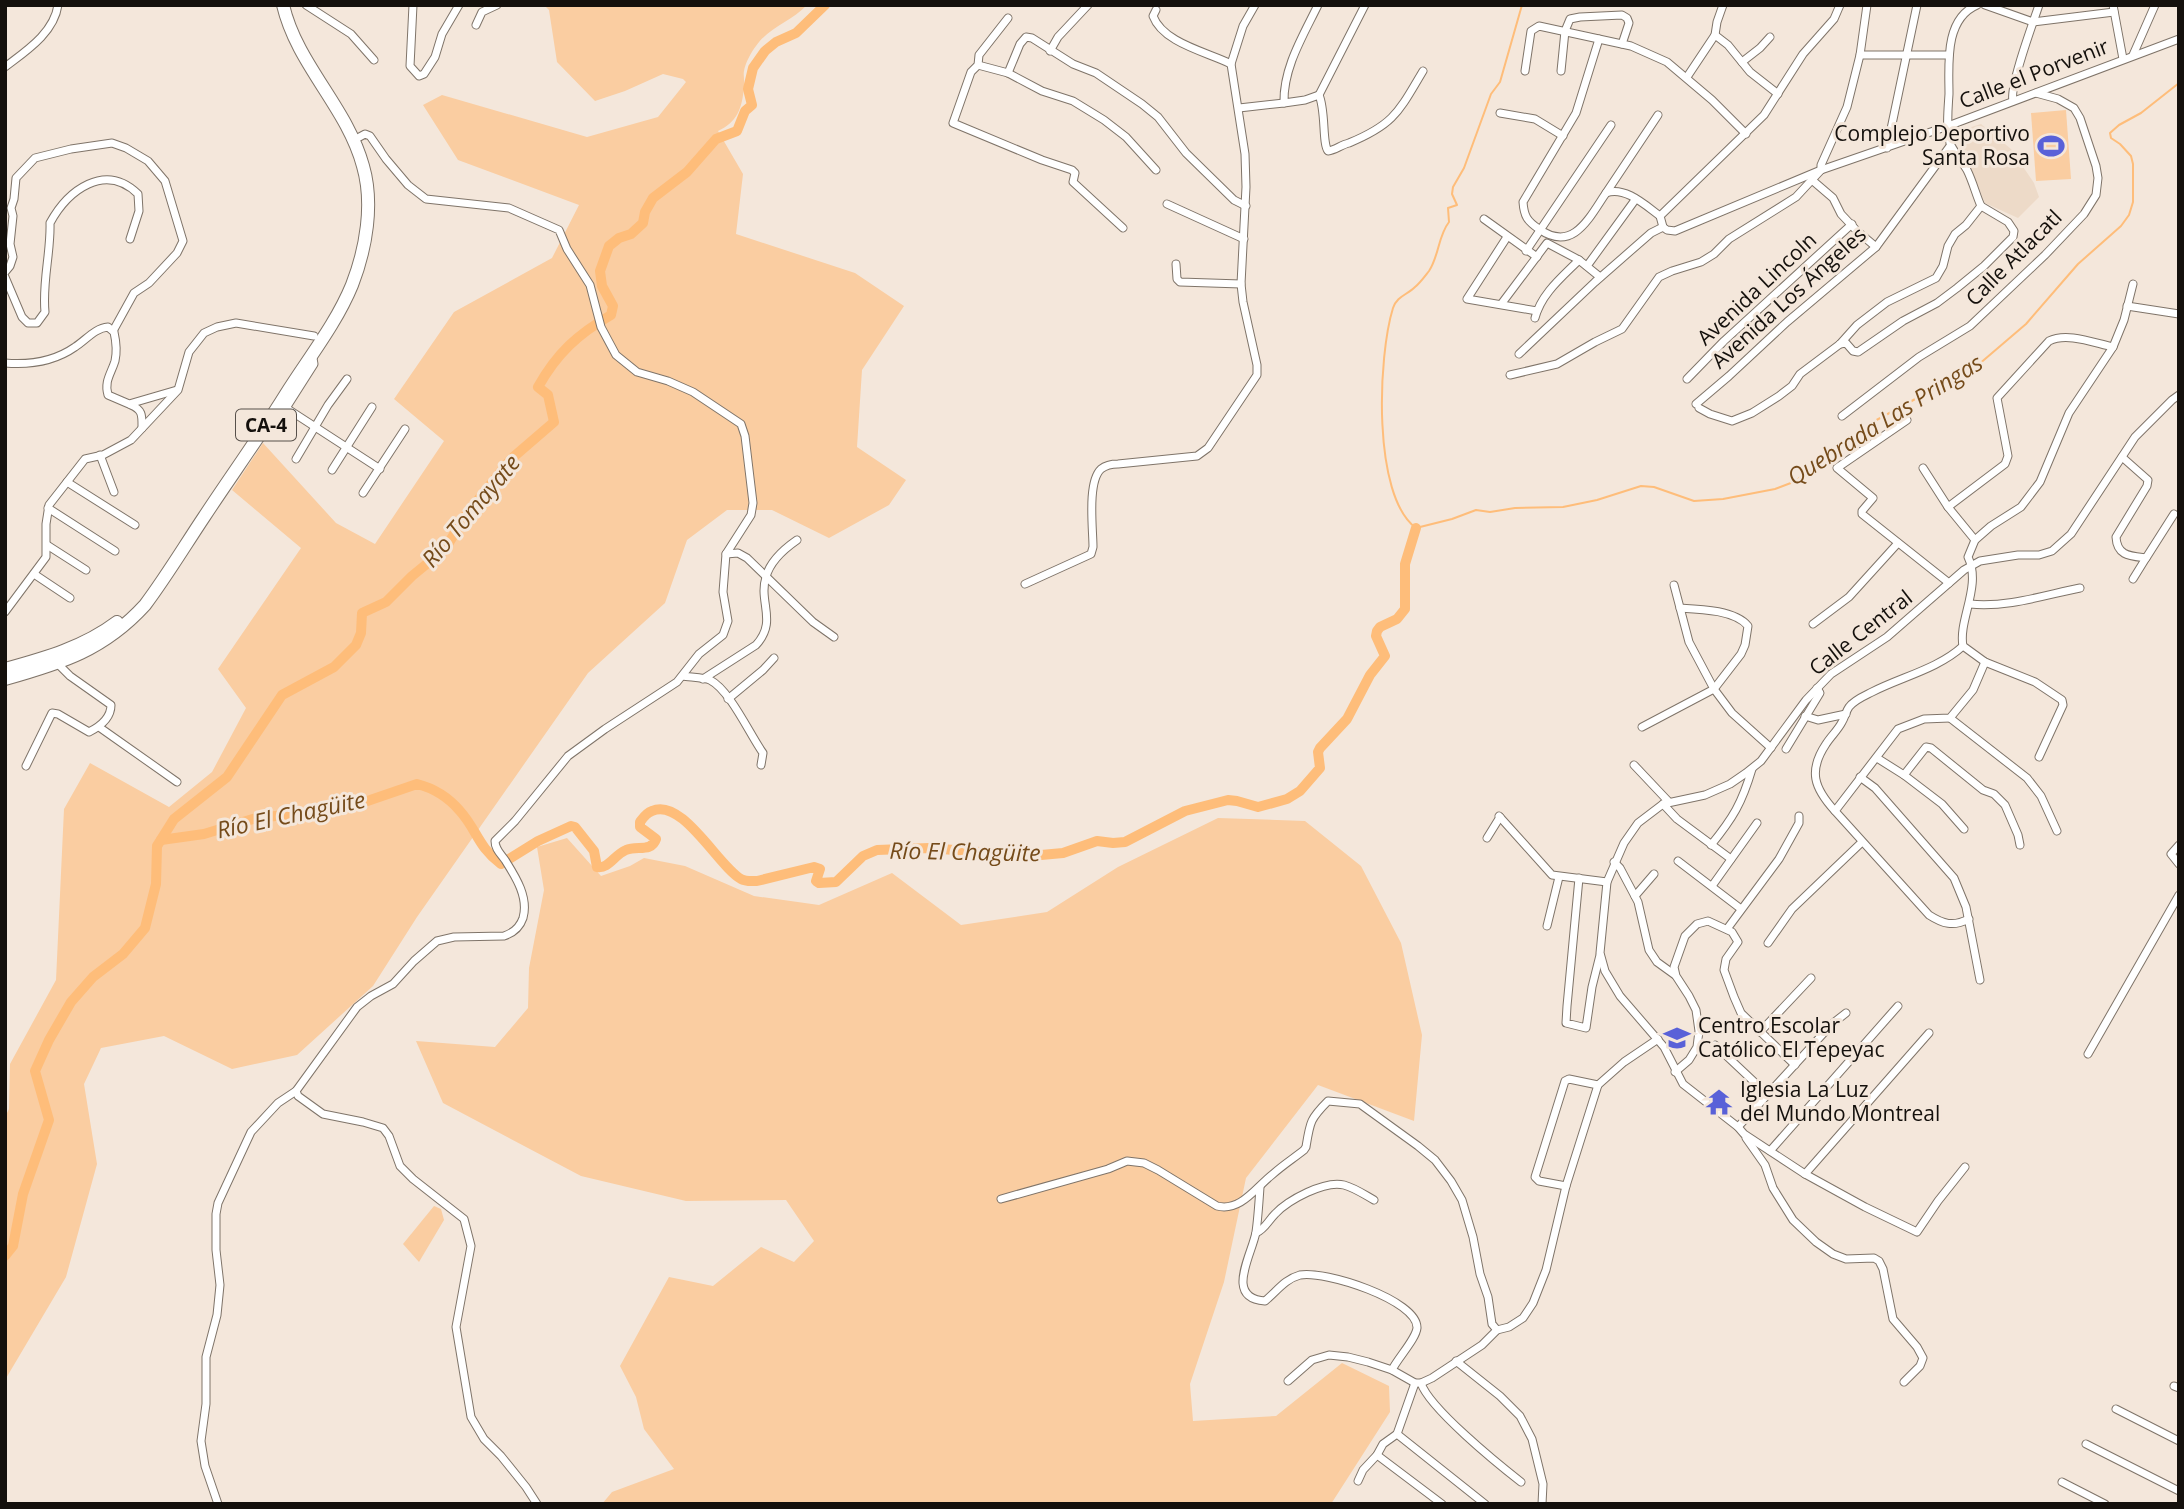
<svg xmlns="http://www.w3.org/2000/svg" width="2184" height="1509" font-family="'Open Sans',sans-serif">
  <rect width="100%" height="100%" fill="#f4e7db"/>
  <polygon fill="#eddac8" points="1981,124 2011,149 2034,183 2039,197 2018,218 1985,203 1955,132"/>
  <g fill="#facda1">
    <path d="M544 5H807C792 21 769 27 756 46 751 52 745 64 744 71 743 76 745 82 744 87 742 109 737 122 718 131L743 174 736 234 855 273 904 306 862 370 857 447 906 480 889 505 829 538 772 510H727L687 540 665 603 588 673 417 917 373 986 297 1055 232 1069 164 1036 101 1048 84 1084 97 1164 66 1277 5 1380V1117L9 1109 10 1064 56 980 64 809 90 763 169 807 212 772 246 708 218 669 301 548 232 490 263 443 336 523 375 544 444 441 394 399 454 312 552 258 579 205 458 160 423 105 442 95 587 137 658 117 686 82 683 79 663 74 625 91 595 101 557 62 549 10Z"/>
    <polygon points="2066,110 2071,179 2036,181 2031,113"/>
    <polygon points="1218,818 1305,821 1361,866 1401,943 1422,1035 1414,1121 1318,1085 1246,1178 1224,1282 1190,1384 1193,1421 1276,1416 1342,1363 1389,1386 1390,1412 1331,1504 602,1504 612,1492 674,1469 644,1429 636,1397 620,1366 669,1277 713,1286 761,1247 794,1262 814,1241 786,1200 686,1201 581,1176 443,1103 416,1041 495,1047 528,1008 529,968 544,890 537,847 567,838 601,876 630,866 644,858 685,866 754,896 819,905 892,873 961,925 1047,912 1118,867"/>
    <polygon points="434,1206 441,1209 444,1220 419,1262 403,1244"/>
  </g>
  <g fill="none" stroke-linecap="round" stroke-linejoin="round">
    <path stroke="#febd7a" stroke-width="2" d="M1522 5 1500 82 1491 94 1464 168 1453 187 1452 194 1457 205 1448 208 1449 222C1438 236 1439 256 1429 271 1425 276 1420 283 1415 287 1407 295 1397 296 1393 308 1378 356 1372 496 1416 528L1452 519 1476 510 1490 512 1515 508 1563 507 1597 500 1641 486 1654 487 1694 501 1723 499 1775 489 1796 481 1814 465 1871 423 1978 365 2026 324 2078 264 2121 226 2129 215 2133 202V164L2131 156 2120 144 2111 138 2110 133 2119 125 2141 113 2179 83"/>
    <g stroke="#febd7a" stroke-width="10">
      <path d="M161 840 204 834 256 818 344 809 417 784C433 788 449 798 460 811 477 830 478 847 501 864L538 841 571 826 575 827 594 851 597 867C609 869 614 855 626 850 637 845 651 853 656 839L640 827V822C643 818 646 813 652 811 682 797 718 866 741 879 746 882 752 881 757 881L814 867 820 869 816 881 819 883 836 882 863 856 877 850 929 848 1030 856 1063 853 1097 841 1113 843 1125 842 1185 811 1228 800 1237 801 1258 807 1287 799 1300 791 1320 768 1318 752 1320 748 1347 719 1370 675 1385 656 1376 636 1377 631 1380 627 1397 619 1405 609V564L1416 528"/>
      <path d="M5 1256 13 1246 23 1194 49 1120 35 1071 49 1040 71 1002 93 977 123 954 145 928 156 884 157 846 174 819 227 777 282 695 334 667 356 645 361 633 362 613 386 602 412 576 445 549 466 515 510 460 554 422 548 395 538 387C557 353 578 334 611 315L613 306 602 286 600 271 609 246 619 238 631 234 643 223 645 212 653 198 687 172 716 139 737 131 745 111 752 105 748 89 753 68 765 51 776 42 796 33 825 5"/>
    </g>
    <g stroke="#7f7469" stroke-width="9">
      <g id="street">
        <polyline points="306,5 351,34 374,60"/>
        <polyline points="413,5 410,66 419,76 424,74 435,57 442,34 459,5"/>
        <path d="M1318 5C1303 36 1283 68 1284 103L1305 100 1319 95C1326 111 1322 143 1328 151 1335 150 1341 145 1349 143 1395 124 1399 111 1423 71"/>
        <polyline points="1840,5 1834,19 1803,54 1764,115 1660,216 1663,227 1667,230 1675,231 1821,170 1948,126 2179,39"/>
        <polyline points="1985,5 2033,22 2114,12"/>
        <polyline points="2113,5 2123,59"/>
        <path d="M1156 10 1153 16C1163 43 1207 52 1231 64"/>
        <polyline points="1008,18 979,55 978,65 971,72 953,123 1042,160 1072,170 1075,173 1073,182 1123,228"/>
        <polyline points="476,25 482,12 497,5"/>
        <polyline points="1715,35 1728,45 1750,72 1778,94"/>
        <path d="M1599 39 1576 113 1523 202C1524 216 1527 221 1539 229 1573 253 1589 218 1606 193 1625 186 1645 205 1660 216"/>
        <polyline points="1050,51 1058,37 1088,5"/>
        <polyline points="1860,55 1949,55"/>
        <polyline points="2133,55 2155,5"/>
        <polyline points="1742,62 1760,48 1770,37"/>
        <polyline points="978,65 1008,73 1042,91 1073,101 1104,120 1126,137 1156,170"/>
        <path d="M5 67C26 51 54 33 58 5"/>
        <polyline points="1525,71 1531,31 1539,26 1631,46 1667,62 1712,100 1746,134"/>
        <polyline points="1561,71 1565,31 1570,19 1580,17 1622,15 1627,18 1629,23 1622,44"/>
        <polyline points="1008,73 1020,44 1026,37 1032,38 1073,64 1096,73 1142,104 1158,117 1186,153 1234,200 1246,206"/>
        <polyline points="1687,77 1715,35 1717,22 1723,5"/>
        <polyline points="1319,95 1365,5"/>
        <path d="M2013 101C2009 87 2033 23 2039 5"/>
        <polyline points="1239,108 1284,103"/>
        <polyline points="1500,113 1535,119 1563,136"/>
        <polyline points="1887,148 1917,5"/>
        <polyline points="1812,180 1833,198 1841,214 1857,231 1876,247"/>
        <polyline points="1606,193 1658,115"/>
        <polyline points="1167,204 1244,239"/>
        <polyline points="1484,219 1537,257"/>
        <polyline points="1507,237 1467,299 1537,311"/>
        <polyline points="1526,251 1611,125"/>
        <polyline points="1176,264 1177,279 1180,282 1241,284"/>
        <polyline points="1587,266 1635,200"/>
        <polyline points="5,272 10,266 13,257 10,244 13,216 11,208 14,199 16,178 35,158 71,149 112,143 126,148 148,161 165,181 183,241 177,253 149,283 134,293 113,331"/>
        <path d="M5 277 22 317 28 323H37L45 312C42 282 51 252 50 223 68 190 105 162 138 194L139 211 130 239"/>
        <polyline points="1502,303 1547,243 1579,260 1600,277"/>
        <polyline points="2127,306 2179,314"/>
        <path d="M1535 318C1541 294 1562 277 1579 260"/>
        <polyline points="1840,344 1846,343 1853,351 1858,352 1903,321 1937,303 1957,288 1984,266 2013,237 2014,231 2008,222 1981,206"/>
        <polyline points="1519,354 1595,282 1651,233 1663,227"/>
        <path d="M5 363C29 365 55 361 75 347 86 340 95 328 108 327L114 332C116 341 117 352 115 361 111 374 104 381 108 395L129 404 177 390"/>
        <polyline points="1510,375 1557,364 1595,342 1622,329 1659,277 1672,271 1701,262 1714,254 1729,239 1796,197 1821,170 1821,165 1847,107 1860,55 1867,5"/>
        <polyline points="1687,379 1724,341 1852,224"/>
        <polyline points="1696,404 1729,376 1787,322 1876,247 1950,146"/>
        <path d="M131 405C143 410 142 416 142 428"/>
        <polyline points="286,408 380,469"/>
        <path d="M1699 408 1710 414 1732 421 1752 413 1779 396 1792 386 1800 374 1840 344 1857 325 1887 302 1936 278 1943 266 1948 246 1955 234 1966 225 1981 206C1976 195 1973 182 1967 170 1963 163 1952 149 1950 143 1946 128 1948 110 1949 94 1949 65 1944 19 1977 5"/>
        <polyline points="1842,416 1919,357 1970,326 2045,255 2084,214 2096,195 2098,178 2096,166 2080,118 2074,108 2058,99 2036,93"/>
        <polyline points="1907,420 1837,468 1873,498 1862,511 1862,514 1949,583"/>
        <polyline points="270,428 286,408 314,364 312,353"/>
        <polyline points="100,455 114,492"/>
        <path d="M2122 457 2148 480 2147 486 2116 537C2117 556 2130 556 2146 558L2174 514"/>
        <polyline points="296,459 328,405 347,379"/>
        <polyline points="1923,468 1948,507 1975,540"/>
        <polyline points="332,470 372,407"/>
        <polyline points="67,482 135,525"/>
        <polyline points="363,493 405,429"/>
        <path d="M1948 507 2005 464 2008 456 1997 398 2049 341C2067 332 2094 343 2113 347"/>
        <polyline points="48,508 115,551"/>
        <polyline points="47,545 86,570"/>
        <polyline points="726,554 738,553 747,558 813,622 834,637"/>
        <polyline points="34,574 70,598"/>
        <polyline points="2133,579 2146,558"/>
        <path d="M1025 584 1091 554 1093 547C1093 529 1087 482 1101 469 1106 465 1112 464 1118 464L1197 456 1208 448 1257 375V365L1243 302 1241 284 1246 187 1245 154 1231 64 1243 26 1255 5"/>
        <polyline points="1674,585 1689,642 1714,689 1732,713 1771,748"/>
        <path d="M1970 604C2006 608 2045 595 2080 588"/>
        <polyline points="5,612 46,557 46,524 49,505 85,459 103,455 131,440 178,390 189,352 204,333 217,327 236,323 314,336"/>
        <polyline points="1813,624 1849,597 1898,543"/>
        <path d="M683 676C689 677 706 678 710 680 730 690 750 735 763 753L761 765"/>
        <path d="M703 679 756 645C778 621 758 602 766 577 770 561 784 549 797 540"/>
        <polyline points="728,699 763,670 774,658"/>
        <polyline points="1805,716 1818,720 1846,714"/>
        <polyline points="1950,718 2027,778 2041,796 2057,831"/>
        <polyline points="99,727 177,782"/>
        <path d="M1642 727 1714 689 1741 654 1745 645 1748 626C1735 610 1700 609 1680 608"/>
        <polyline points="1786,749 1820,693 1817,688"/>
        <path d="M2039 757 2063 705 2062 700 2035 682 1985 662 1963 646C1958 620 1982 586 1968 557L1975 540 1991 526 2021 507 2040 482 2069 413 2113 347 2124 320 2133 284"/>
        <polyline points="1877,758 1904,775 1942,804 1964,829"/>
        <polyline points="1634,765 1668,801"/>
        <path d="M26 766 52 713 58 714 89 732C99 727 111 718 111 705L70 676 58 664"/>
        <polyline points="1904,775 1926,747 1931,748 1983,790 1994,794 2005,805 2018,835 2020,845"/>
        <polyline points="1860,777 1875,788 1954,878 1966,907 1980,980"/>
        <polyline points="1663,804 1677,819 1731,859"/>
        <path d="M1835 811C1814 788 1808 771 1826 744 1831 736 1838 730 1842 722 1845 717 1846 711 1849 707 1854 700 1864 696 1872 692 1901 677 1938 669 1963 646"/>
        <polyline points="1499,816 1552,875 1607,882"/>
        <polyline points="1487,838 1500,817"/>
        <path d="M1711 845C1733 818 1742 803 1752 769"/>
        <polyline points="2179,845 2171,854 2179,864"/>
        <polyline points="1678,861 1741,909"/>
        <polyline points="1614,862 1620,868 1638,902 1649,950 1657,962 1675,975"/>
        <polyline points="1579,878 1567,1006 1566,1023 1586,1028 1592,987 1600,955"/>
        <polyline points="1712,886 1757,823"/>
        <polyline points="1635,896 1654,874"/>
        <path d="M1969 919C1953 927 1943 924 1929 915L1835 811 1898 729 1924 719 1950 718 1973 690 1985 662"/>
        <polyline points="1547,926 1559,877"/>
        <polyline points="1727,929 1779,859 1799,823 1799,816"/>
        <polyline points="1768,943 1792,909 1862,842"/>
        <polyline points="1760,1032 1811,978"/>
        <polyline points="1715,1045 1767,1094"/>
        <polyline points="2088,1054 2179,895"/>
        <polyline points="1675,1072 1689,1060 1697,1047 1699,1031 1696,1010 1689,996 1676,976 1674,967 1685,936 1697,924 1708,921 1732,932 1738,942 1726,959 1724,970 1734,997 1741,1013 1795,1065"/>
        <polyline points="296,1091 298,1096 323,1114 363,1122 383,1128 389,1136 400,1166 413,1179 464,1219 471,1246 456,1327 471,1417 484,1439 501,1456 526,1487 537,1504"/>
        <polyline points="1738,1127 1832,1024 1846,1013"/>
        <polyline points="1746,1138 1765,1165 1773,1188 1793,1220 1816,1242 1833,1254 1846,1259 1874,1258 1879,1261 1883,1269 1893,1319 1917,1347 1923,1358 1920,1366 1904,1382"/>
        <polyline points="1770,1151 1898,1006"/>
        <polyline points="1965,1167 1938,1201 1917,1232 1865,1207 1805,1174 1744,1134 1738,1127 1683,1084 1664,1047 1620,996 1605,971 1600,953 1607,882 1624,843 1638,823 1663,804 1705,795 1730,784 1746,773 1761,761 1806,700 1831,674 1887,637 1964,570 1980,561 2018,555 2039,555 2052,551 2071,534 2135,437 2172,400 2179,395"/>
        <polyline points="1805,1174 1929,1033"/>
        <polyline points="1566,1186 1539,1181 1535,1177 1565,1081 1569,1079 1598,1085"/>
        <path d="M1260 1187C1259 1202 1258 1218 1256 1232 1252 1255 1224 1298 1265 1301 1277 1291 1285 1279 1300 1275 1324 1270 1418 1300 1417 1328 1416 1339 1397 1359 1392 1370"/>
        <path d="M1001 1199 1108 1169 1127 1161 1144 1163 1158 1170 1217 1206C1241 1212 1256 1187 1273 1174 1283 1165 1294 1158 1304 1150L1306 1147C1310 1122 1310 1119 1328 1101L1360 1104 1418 1146 1435 1160 1451 1181 1462 1200 1473 1237 1480 1274 1488 1297 1492 1324 1497 1330"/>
        <path d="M1256 1233C1265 1229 1268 1221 1275 1214 1288 1200 1325 1180 1344 1185 1355 1188 1365 1195 1374 1200"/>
        <polyline points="1456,1361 1500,1396 1520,1416 1532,1439 1543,1484 1542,1504"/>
        <polyline points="1288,1381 1312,1360 1329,1355 1348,1357 1368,1362 1392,1370 1415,1383 1421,1383 1432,1378 1482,1345 1497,1330 1509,1327 1523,1318 1533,1303 1546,1270 1566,1186 1598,1085 1624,1062 1658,1039"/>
        <path d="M1421 1383C1429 1408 1498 1464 1521 1482"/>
        <polyline points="2174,1386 2179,1388"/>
        <polyline points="2116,1409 2179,1441"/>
        <polyline points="1397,1434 1485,1504"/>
        <polyline points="2086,1444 2179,1491"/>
        <polyline points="1377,1455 1442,1504"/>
        <polyline points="1358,1481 1363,1470 1377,1455 1383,1444 1397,1434 1415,1383"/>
        <polyline points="2062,1482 2105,1504"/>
        <path d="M218 1504 205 1466 201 1441 206 1404V1357L217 1315 220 1285 216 1250V1214L218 1203 251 1132 278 1103 296 1091 357 1007 371 996 393 984 414 961 437 941 454 937 504 936C513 933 520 927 523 918 529 897 515 876 505 860 500 853 495 849 495 841L515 821 568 756 605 729 677 682 699 654 723 635 728 621 723 592 726 554 751 515 753 503 745 436 741 424 693 392 668 381 637 372 616 355 601 327 590 285 567 249 559 230 509 208 426 199 408 185 386 159 370 136 365 134 354 140"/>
      </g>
    </g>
    <g stroke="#7f7469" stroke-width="14">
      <g id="primary">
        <path d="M5 669C45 658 84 647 117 622"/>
        <path d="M5 679C62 663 104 650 145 605 166 577 184 547 204 517 231 476 260 436 286 394 308 359 336 324 352 285 366 249 374 204 363 166 347 107 297 65 283 5"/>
      </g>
    </g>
    <use href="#street" stroke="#fff" stroke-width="7"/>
    <use href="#primary" stroke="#fff" stroke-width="12"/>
  </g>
  <defs>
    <g id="stadium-bare" transform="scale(2.1)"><path d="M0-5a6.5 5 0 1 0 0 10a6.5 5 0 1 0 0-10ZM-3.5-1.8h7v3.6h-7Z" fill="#5961d8" stroke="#f4e7db" stroke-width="2.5" paint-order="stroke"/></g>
    <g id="school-bare" transform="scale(2.1)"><path d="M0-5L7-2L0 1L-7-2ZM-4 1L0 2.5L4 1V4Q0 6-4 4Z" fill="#5961d8" stroke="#f4e7db" stroke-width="2.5" paint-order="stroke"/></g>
    <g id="temple-bare" transform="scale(2.1)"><path d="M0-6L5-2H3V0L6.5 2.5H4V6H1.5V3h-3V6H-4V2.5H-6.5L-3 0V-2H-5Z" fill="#5961d8" stroke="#f4e7db" stroke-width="2.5" paint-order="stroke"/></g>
  </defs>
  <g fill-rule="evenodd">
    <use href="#stadium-bare" x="2051" y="146"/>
    <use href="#school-bare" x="1677" y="1038"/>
    <use href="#temple-bare" x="1719" y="1102"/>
  </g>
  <g text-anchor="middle" stroke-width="6" stroke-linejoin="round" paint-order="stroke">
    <rect fill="#f4e7db" stroke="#57504a" stroke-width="2" x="236" y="409.5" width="60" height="31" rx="5"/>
    <g font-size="19" font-weight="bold" fill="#14100c">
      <text x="266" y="432">CA-4</text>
    </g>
    <g font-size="21" fill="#14100c" stroke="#f4e7db">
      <text transform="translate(2034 74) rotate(-21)" y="7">Calle el Porvenir</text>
      <text transform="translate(2014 258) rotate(-45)" y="7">Calle Atlacatl</text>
      <text transform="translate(1757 289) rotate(-43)" y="7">Avenida Lincoln</text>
      <text transform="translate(1789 298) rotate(-42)" y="7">Avenida Los Ángeles</text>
      <text transform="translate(1861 633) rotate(-38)" y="7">Calle Central</text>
    </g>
    <g font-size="21" fill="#14100c" stroke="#f4e7db" text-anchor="start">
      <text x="2030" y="141" text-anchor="end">Complejo Deportivo<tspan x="2030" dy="24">Santa Rosa</tspan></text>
      <text x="1698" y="1033">Centro Escolar<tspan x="1698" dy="24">Católico El Tepeyac</tspan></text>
      <text x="1740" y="1097">Iglesia La Luz<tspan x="1740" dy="24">del Mundo Montreal</tspan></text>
    </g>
    <g font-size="23" font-style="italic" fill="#754b1a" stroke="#f4e7db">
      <text transform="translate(1885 420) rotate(-32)" y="8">Quebrada Las Pringas</text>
      <text transform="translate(471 511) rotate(-50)" y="8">Río Tomayate</text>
      <text transform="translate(291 815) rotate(-12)" y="8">Río El Chagüite</text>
      <text transform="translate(965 852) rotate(1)" y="8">Río El Chagüite</text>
    </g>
  </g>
  <rect width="2184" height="1509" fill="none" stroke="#14100c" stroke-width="14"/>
</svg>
